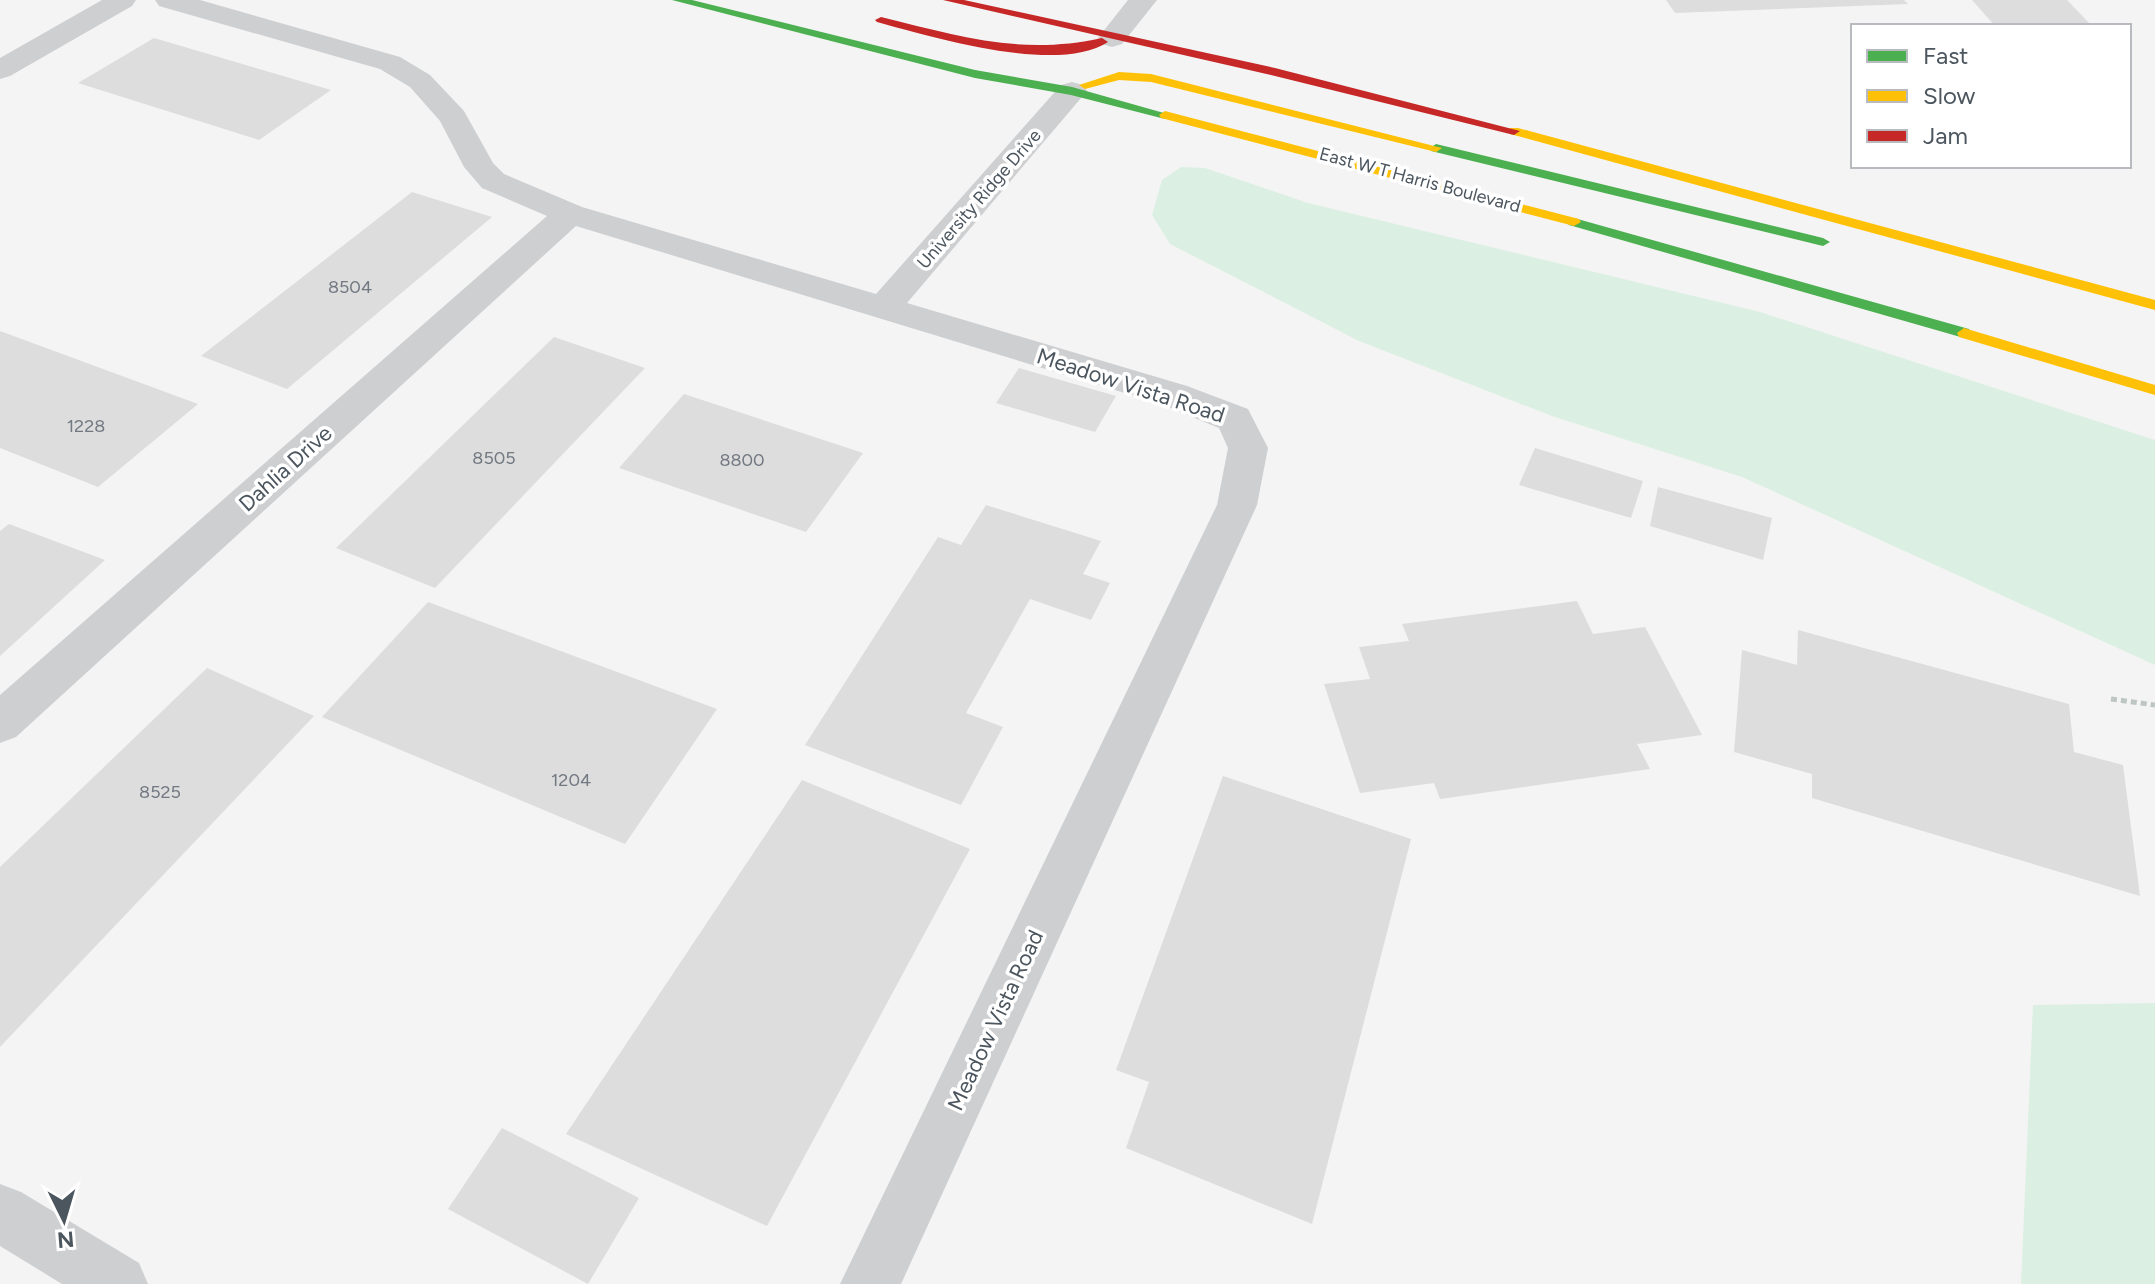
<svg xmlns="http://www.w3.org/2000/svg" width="2155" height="1284" font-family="Figtree,sans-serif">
  <rect width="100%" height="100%" fill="#f4f4f4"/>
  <g fill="#dbf0e2">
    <polygon points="1181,167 1205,168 1308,203 1760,312 2155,440 2155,665 1742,477 1552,416 1359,341 1170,244 1152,215 1162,180"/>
    <polygon points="2155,1003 2155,1284 2021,1284 2033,1005"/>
  </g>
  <g fill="#ddddde">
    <polygon points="1666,0 1904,0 1908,4 1675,13"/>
    <polygon points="1972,0 2067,0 2092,26 1995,26"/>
    <polygon points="154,38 331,90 259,140 78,83"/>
    <polygon points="412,192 492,217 287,389 201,356"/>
    <polygon points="0,331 198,404 98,487 0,448"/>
    <polygon points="554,337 645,368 435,588 336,548"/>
    <polygon points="1019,368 1116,396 1095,432 996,403"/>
    <polygon points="684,394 863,453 806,532 619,468"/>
    <polygon points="1535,448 1643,481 1631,518 1519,485"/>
    <polygon points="1658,487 1772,518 1763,560 1650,526"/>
    <polygon points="986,505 1101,541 1083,574 1110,583 1091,620 1030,599 966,713 1003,727 961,805 805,745 938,537 961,545"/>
    <polygon points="9,524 105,560 0,656 0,531"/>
    <polygon points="1577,601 1593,634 1645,627 1702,735 1637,744 1650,769 1440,799 1434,783 1360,793 1324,684 1370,679 1359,647 1409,641 1402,624"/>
    <polygon points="428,602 717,709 625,844 322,717"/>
    <polygon points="1798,630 2069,704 2074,752 2123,765 2140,896 1812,798 1812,774 1734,752 1742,650 1797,665"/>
    <polygon points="207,668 314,716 0,1047 0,867"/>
    <polygon points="1223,776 1411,839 1312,1224 1126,1148 1149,1082 1116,1070"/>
    <polygon points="802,780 970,849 767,1226 566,1134"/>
    <polygon points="502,1128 639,1198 588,1284 448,1209"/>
  </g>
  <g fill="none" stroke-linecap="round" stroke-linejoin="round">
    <polyline stroke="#bdc6c3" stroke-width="5" stroke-dasharray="6 4" stroke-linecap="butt" points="2111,699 2155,705"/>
    <g fill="#cecfd1" fill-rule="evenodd">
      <polygon points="102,0 136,0 132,6 10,76 0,79 0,58"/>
      <polygon points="155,0 200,0 400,57 430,75 464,111 493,163 504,174 582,207 876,294 1061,85 1072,82 1083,85 1087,91 907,303 1187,386 1248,409 1268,448 1257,505 901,1284 840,1284 1217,505 1228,448 1219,428 1161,404 576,226 16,737 0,743 0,695 547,216 482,188 464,167 440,121 410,87 380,69 159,6"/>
      <polygon points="1128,0 1157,0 1122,44 1112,47 1102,44 1098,38"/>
      <polygon points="0,1184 21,1192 139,1263 148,1284 62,1284 0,1246"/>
    </g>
    <g fill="#4caf50" fill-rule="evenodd">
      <polygon points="672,0 692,0 975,70 1072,87 1171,115 1165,119 1071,95 975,78"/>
      <polygon points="1436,144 1823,238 1830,242 1823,246 1431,151 1430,148"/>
      <polygon points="1574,218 1969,329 1971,333 1964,338 1569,225 1567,222"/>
    </g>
    <g fill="#ffc107" fill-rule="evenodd">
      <polygon points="1119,72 1151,74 1442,148 1436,152 1151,82 1119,80 1085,89 1079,85"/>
      <polygon points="1165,111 1579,219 1581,222 1574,226 1161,118 1159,115"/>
      <polygon points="1510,128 1518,128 2155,300 2155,310 1510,134"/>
      <polygon points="1964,328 2155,385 2155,395 1959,337 1957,333"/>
    </g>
    <g fill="#c62828" fill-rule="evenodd">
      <polygon points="943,0 964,0 1275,68 1520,131 1514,135 1275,76"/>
      <path d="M881 17C959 36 1021 56 1102 38L1108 42C1058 75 932 37 877 22L875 20Z"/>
    </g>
  </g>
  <g text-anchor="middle" stroke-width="7" stroke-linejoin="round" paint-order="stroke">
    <g font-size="18" fill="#4c565f" stroke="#fff">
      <text transform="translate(1420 180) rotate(15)" y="6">East W T Harris Boulevard</text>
      <text transform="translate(979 199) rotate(-49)" y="6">University Ridge Drive</text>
    </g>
    <g font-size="18" fill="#717880">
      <text x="350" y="293">8504</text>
      <text x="86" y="432">1228</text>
      <text x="494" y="464">8505</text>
      <text x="742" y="466">8800</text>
      <text x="571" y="786">1204</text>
      <text x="160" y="798">8525</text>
    </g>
    <g font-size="22" fill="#4c565f" stroke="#fff">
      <text transform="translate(1131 385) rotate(18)" y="8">Meadow Vista Road</text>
      <text transform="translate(285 468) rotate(-42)" y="8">Dahlia Drive</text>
      <text transform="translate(995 1020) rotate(-65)" y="8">Meadow Vista Road</text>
    </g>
  </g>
  <rect x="1851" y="24" width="280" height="144" fill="#ffffff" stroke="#b7bbbf" stroke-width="2"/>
  <rect x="1867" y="50" width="40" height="12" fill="#4caf50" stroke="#b7bbbf" stroke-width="2"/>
  <text x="1923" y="64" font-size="24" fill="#4c565f">Fast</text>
  <rect x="1867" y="90" width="40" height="12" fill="#ffc107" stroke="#b7bbbf" stroke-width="2"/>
  <text x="1923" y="104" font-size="24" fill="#4c565f">Slow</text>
  <rect x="1867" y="130" width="40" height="12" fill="#c62828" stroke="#b7bbbf" stroke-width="2"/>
  <text x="1923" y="144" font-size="24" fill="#4c565f">Jam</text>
  <g transform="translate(64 1220) rotate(175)" stroke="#ffffff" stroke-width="6" paint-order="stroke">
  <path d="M0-6L14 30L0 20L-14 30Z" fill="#4c565f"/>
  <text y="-12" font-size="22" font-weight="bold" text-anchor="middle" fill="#4c565f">N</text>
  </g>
</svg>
